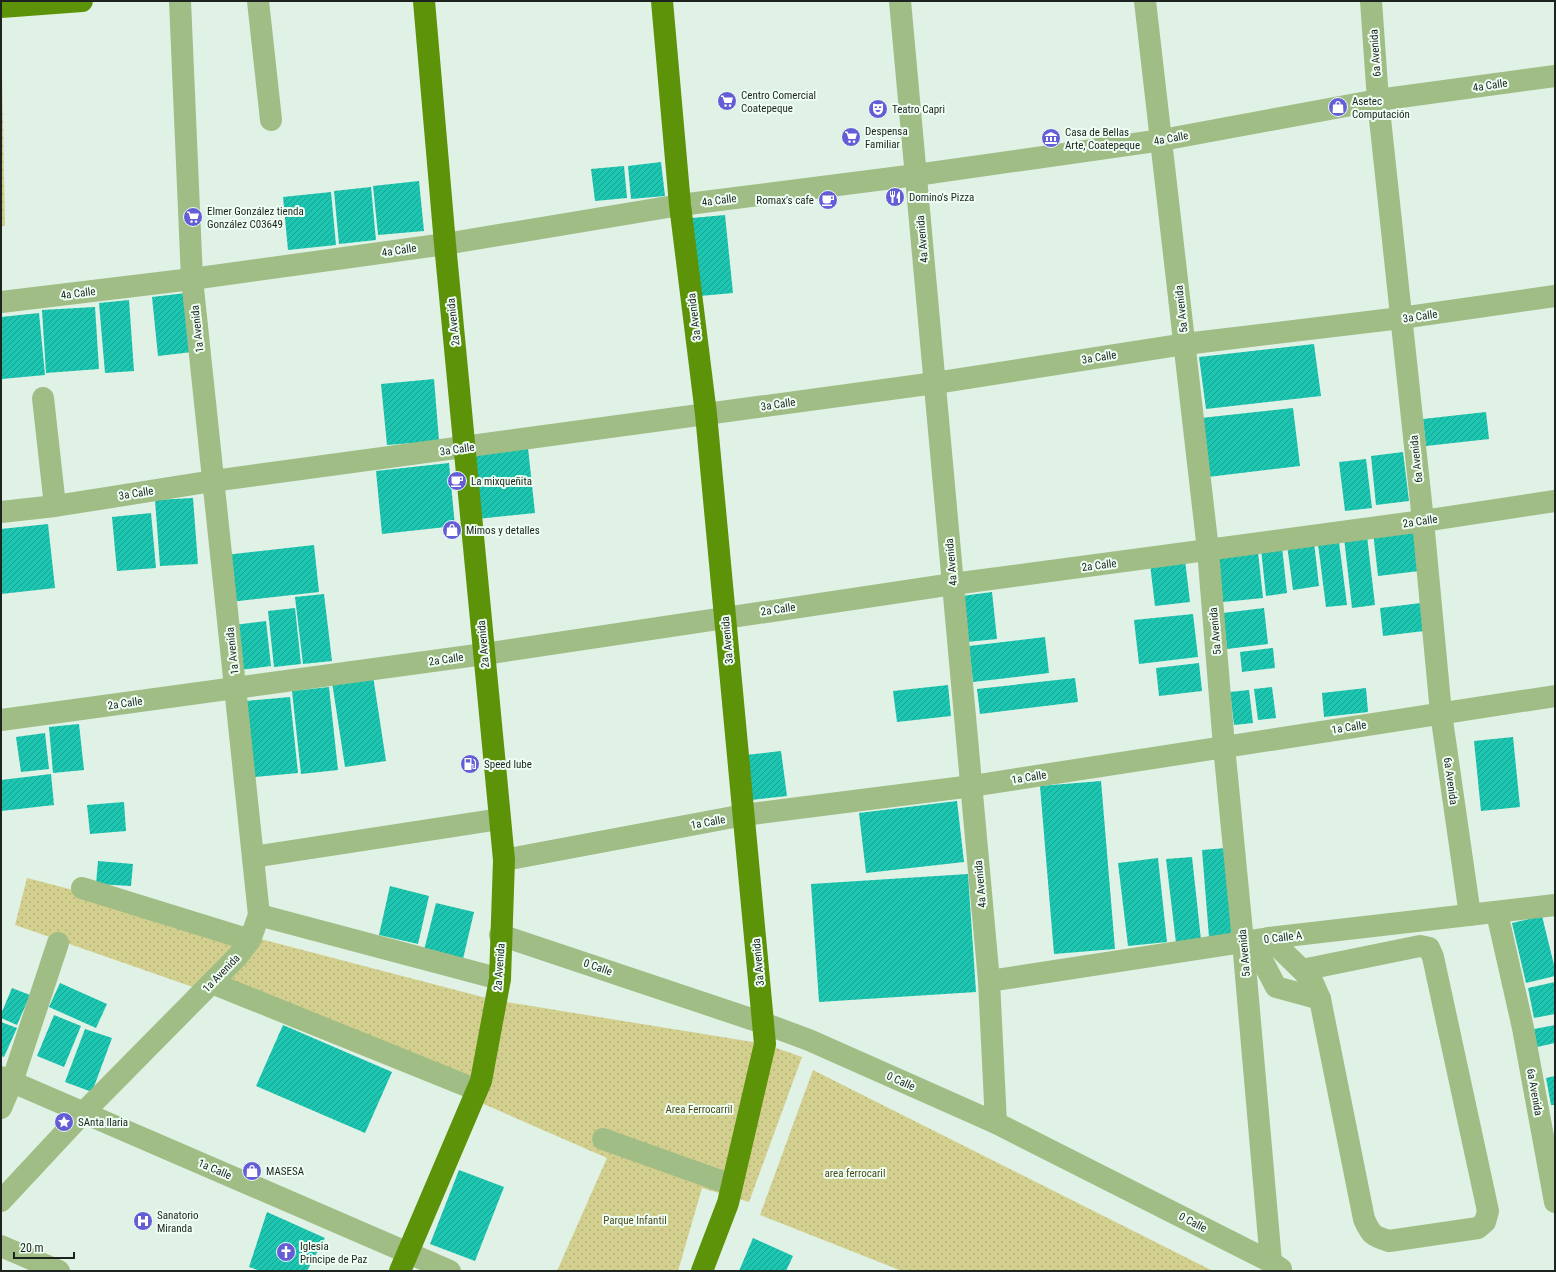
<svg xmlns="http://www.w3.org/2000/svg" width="1556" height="1272" font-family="'Roboto Condensed',sans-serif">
  <defs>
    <pattern id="park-dots" width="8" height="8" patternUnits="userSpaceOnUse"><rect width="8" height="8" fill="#d3d08f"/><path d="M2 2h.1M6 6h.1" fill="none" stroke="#b5b27b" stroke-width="1.8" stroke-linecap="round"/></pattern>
    <pattern id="building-hatch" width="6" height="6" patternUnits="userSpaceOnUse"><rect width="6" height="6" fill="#1dc6b0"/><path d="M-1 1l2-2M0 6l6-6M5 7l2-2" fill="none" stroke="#19a08f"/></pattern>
  </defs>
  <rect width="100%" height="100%" fill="#e0f1e5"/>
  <g fill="url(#park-dots)">
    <polygon points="1,18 5,226 1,226"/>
    <polygon points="27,878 494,1000 765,1044 802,1057 749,1202 702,1188 678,1271 557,1271 607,1158 305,1026 15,925"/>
    <polygon points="813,1070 1213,1271 902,1271 760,1215"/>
  </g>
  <g fill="url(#building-hatch)">
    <polygon points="661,162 665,196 631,199 628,166"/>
    <polygon points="624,166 627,198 595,201 591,169"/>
    <polygon points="419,181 424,231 378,235 373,186"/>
    <polygon points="371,187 376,240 339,244 334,191"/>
    <polygon points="331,192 336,245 288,250 283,197"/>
    <polygon points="725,215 733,293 700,296 692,218"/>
    <polygon points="186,293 192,352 158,356 152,297"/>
    <polygon points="129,300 134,371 105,373 99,303"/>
    <polygon points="95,307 99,369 46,373 42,310"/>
    <polygon points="39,313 45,375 2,379 1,317"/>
    <polygon points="1314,344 1321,396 1206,409 1199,357"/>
    <polygon points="434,379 439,441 387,445 381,384"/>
    <polygon points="1293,408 1300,466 1208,477 1201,418"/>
    <polygon points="1486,412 1489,439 1426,446 1423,419"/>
    <polygon points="528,448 535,513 477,519 470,455"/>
    <polygon points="1403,452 1409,501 1376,505 1371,456"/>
    <polygon points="1366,459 1372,508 1345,511 1339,462"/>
    <polygon points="449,463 455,526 382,534 376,471"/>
    <polygon points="193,498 198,564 160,566 155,500"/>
    <polygon points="151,513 156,568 117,571 112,517"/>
    <polygon points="48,524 55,588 1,594 1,529"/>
    <polygon points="1414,527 1419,571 1378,576 1373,532"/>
    <polygon points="1367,536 1375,605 1352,608 1344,538"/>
    <polygon points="1314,542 1319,586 1293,590 1287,545"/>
    <polygon points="1339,542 1347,605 1326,607 1318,544"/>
    <polygon points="314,545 319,592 230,602 225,555"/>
    <polygon points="1282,547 1287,593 1266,596 1261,549"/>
    <polygon points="1258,552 1263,598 1223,602 1218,557"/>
    <polygon points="1185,560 1190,602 1155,606 1150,564"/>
    <polygon points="992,592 997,639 967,642 962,596"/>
    <polygon points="324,594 332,661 303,664 295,597"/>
    <polygon points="1421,603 1424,631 1383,636 1380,608"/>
    <polygon points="295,608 301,664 274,667 268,611"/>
    <polygon points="1264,608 1268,644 1227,649 1223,613"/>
    <polygon points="1193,614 1198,657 1139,664 1134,620"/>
    <polygon points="266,621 271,666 239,670 234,625"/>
    <polygon points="1045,637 1049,673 973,682 969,646"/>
    <polygon points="1273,648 1275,668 1242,672 1240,652"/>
    <polygon points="1199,663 1202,691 1159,696 1156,668"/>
    <polygon points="373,676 386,761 345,767 332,682"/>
    <polygon points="1075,678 1078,702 980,714 977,689"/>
    <polygon points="948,685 951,716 897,722 893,691"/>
    <polygon points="329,687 338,770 301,774 292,691"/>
    <polygon points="1272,687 1276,718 1258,720 1254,689"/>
    <polygon points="1366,688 1368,712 1324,717 1322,693"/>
    <polygon points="1249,690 1253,723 1234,725 1230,692"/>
    <polygon points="290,697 298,773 255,777 246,701"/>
    <polygon points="79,724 84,770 53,773 49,727"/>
    <polygon points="45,733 49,769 21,772 16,737"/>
    <polygon points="1513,737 1520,807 1481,811 1474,741"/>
    <polygon points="781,751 787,796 751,800 746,755"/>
    <polygon points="51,774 54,805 1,811 1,780"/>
    <polygon points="1101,781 1115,949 1054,954 1040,786"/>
    <polygon points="957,801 964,862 866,873 859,813"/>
    <polygon points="124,802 126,831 90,834 87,805"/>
    <polygon points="1226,848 1233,935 1209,937 1202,850"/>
    <polygon points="1192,857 1201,940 1176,943 1166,859"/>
    <polygon points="1158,858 1167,942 1128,946 1118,863"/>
    <polygon points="98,861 133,864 131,886 96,884"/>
    <polygon points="968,874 976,992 819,1002 811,884"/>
    <polygon points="390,886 429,896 418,944 379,935"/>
    <polygon points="436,903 474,912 463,959 424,950"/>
    <polygon points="1542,916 1555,969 1555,976 1526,983 1512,923"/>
    <polygon points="1555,982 1555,1014 1534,1018 1528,988"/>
    <polygon points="60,983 107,1004 96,1028 49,1007"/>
    <polygon points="12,988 30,995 17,1025 1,1018 1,1014"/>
    <polygon points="54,1015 81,1026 64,1067 37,1056"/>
    <polygon points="1,1022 17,1028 4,1057 1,1056"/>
    <polygon points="283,1025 392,1072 365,1133 256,1086"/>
    <polygon points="1555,1025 1555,1043 1537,1047 1534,1029"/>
    <polygon points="85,1029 112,1038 92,1092 65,1082"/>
    <polygon points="1555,1076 1555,1105 1551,1105 1546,1078"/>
    <polygon points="459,1170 504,1187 475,1261 430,1244"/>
    <polygon points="267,1212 325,1238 307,1271 261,1271 249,1267"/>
    <polygon points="753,1238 793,1256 786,1271 739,1271"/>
  </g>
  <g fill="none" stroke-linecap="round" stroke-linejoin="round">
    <g stroke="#9fbd84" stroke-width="22">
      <polyline points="258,1 271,120"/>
      <polyline points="900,1 989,981 996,1123"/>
      <polyline points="1145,1 1208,550 1224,746 1243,942 1271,1262"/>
      <polyline points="1371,1 1378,100 1423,521 1441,713 1470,915"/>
      <polyline points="1,302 192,279 445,244 680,205 916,175 1162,140 1378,100 1555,76"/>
      <polyline points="43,398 55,506"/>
      <polyline points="1,512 55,506 213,481 935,383 1185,344 1401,318 1555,296"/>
      <polyline points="1,720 484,654 953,584 1423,521 1555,501"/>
      <polyline points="253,857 500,819"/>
      <polyline points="504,860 744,815 972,786 1555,696"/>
      <polyline points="82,888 250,940"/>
      <polyline points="1497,913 1523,1028 1555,1202"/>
      <polyline points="259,915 500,979"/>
      <polyline points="500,935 763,1023 809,1040 996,1123 1271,1262 1281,1269"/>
      <path d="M1269 938 1302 970 1313 983 1320 999 1364 1219C1371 1235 1373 1236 1389 1241L1478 1228 1485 1222 1488 1211 1433 957 1429 948 1420 946 1302 970"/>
      <polyline points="1252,941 1276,987 1320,999"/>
      <polyline points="989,981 1269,938 1555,905"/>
      <polyline points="212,983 477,1090"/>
      <polyline points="1,1077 450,1271"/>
      <polyline points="1,1108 12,1082 58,943"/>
      <polyline points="603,1139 732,1185"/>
      <polyline points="1,1201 84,1112 238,956 250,940 259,915 192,279 180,1"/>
      <polyline points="1,1246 59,1271"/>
    </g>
    <g stroke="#5d9309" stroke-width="22">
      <polyline points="662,1 680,205 706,414 765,1044 728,1203 702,1271"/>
      <polyline points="1,7 82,1"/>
      <polyline points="400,1271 481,1081 500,979 504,860 445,244 424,1"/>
    </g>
  </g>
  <defs>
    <g id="supermarket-disc" transform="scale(1)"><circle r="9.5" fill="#645dd6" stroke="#eefef3"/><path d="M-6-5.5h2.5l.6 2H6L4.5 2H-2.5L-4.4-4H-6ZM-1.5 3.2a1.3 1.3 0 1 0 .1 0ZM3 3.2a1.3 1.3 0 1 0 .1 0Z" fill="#fff"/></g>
    <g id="shop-disc" transform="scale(1)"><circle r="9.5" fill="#645dd6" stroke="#eefef3"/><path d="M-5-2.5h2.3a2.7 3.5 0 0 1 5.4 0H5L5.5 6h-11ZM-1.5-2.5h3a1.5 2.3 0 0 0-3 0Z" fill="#fff"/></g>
    <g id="theatre-disc" transform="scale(1)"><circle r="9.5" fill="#645dd6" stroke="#eefef3"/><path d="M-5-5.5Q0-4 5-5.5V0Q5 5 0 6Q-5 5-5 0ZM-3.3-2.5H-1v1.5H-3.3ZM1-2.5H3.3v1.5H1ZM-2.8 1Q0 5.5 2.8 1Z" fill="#fff"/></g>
    <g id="museum-disc" transform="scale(1)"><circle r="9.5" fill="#645dd6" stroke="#eefef3"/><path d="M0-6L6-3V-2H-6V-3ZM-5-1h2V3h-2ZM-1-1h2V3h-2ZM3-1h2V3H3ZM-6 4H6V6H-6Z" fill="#fff"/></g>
    <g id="restaurant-disc" transform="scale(1)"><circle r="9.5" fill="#645dd6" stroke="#eefef3"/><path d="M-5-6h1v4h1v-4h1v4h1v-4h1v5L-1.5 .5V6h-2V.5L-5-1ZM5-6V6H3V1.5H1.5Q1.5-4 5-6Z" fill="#fff"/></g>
    <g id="cafe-disc" transform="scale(1)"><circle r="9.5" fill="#645dd6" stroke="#eefef3"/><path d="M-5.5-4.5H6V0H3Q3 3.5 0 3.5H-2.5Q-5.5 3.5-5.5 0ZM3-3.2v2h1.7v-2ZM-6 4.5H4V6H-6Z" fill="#fff"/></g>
    <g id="fuel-disc" transform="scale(1)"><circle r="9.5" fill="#645dd6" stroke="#eefef3"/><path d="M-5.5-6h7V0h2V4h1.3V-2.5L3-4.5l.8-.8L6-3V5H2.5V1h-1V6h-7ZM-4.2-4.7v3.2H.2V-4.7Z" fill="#fff"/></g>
    <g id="sight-disc" transform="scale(1)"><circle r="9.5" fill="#645dd6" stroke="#eefef3"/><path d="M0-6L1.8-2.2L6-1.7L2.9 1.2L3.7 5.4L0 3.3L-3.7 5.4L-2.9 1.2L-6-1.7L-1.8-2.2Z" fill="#fff"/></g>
    <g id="hospital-disc" transform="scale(1)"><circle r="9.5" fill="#645dd6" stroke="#eefef3"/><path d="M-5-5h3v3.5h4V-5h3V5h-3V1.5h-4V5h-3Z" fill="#fff"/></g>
    <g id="church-disc" transform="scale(1)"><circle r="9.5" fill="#645dd6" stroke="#eefef3"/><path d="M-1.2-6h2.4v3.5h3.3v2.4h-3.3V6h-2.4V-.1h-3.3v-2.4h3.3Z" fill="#fff"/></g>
  </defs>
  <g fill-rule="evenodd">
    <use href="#supermarket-disc" x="727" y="101"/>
    <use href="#shop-disc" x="1338" y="107"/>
    <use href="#theatre-disc" x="878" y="109"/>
    <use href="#supermarket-disc" x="851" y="137"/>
    <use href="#museum-disc" x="1051" y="138"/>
    <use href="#restaurant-disc" x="895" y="197"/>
    <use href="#cafe-disc" x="828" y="200"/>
    <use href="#supermarket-disc" x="193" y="217"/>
    <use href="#cafe-disc" x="457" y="481"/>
    <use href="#shop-disc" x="452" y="530"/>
    <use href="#fuel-disc" x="470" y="764"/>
    <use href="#sight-disc" x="64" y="1122"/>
    <use href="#shop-disc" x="252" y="1171"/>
    <use href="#hospital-disc" x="143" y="1221"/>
    <use href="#church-disc" x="286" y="1252"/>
  </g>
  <g text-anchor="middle" stroke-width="4" stroke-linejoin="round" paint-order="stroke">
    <g font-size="11" fill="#1d231f" stroke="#eefef3">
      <text transform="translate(1375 53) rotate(-94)" y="4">6a Avenida</text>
      <text transform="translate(1490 85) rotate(-8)" y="4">4a Calle</text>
      <text transform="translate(1171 138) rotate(-10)" y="4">4a Calle</text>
      <text transform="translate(719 200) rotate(-7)" y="4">4a Calle</text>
      <text transform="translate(922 239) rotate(-95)" y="4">4a Avenida</text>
      <text transform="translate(399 250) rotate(-8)" y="4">4a Calle</text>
      <text transform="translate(78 293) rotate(-7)" y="4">4a Calle</text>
      <text transform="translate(1181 309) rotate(-96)" y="4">5a Avenida</text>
      <text transform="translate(1420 316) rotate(-8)" y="4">3a Calle</text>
      <text transform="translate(694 317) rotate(-97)" y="4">3a Avenida</text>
      <text transform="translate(453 322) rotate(-96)" y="4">2a Avenida</text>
      <text transform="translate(197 329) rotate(-96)" y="4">1a Avenida</text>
      <text transform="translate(1099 357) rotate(-9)" y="4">3a Calle</text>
      <text transform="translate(778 404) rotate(-8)" y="4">3a Calle</text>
      <text transform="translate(457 449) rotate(-8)" y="4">3a Calle</text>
      <text transform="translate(1416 459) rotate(-96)" y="4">6a Avenida</text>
      <text transform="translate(136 493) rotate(-9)" y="4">3a Calle</text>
      <text transform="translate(1420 521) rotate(-8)" y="4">2a Calle</text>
      <text transform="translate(951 562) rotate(-95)" y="4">4a Avenida</text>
      <text transform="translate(1099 565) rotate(-7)" y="4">2a Calle</text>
      <text transform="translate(778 609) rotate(-8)" y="4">2a Calle</text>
      <text transform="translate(1215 631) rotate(-95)" y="4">5a Avenida</text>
      <text transform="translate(727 640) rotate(-95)" y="4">3a Avenida</text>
      <text transform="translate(483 644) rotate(-95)" y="4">2a Avenida</text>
      <text transform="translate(232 651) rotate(-96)" y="4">1a Avenida</text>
      <text transform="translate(446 659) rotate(-8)" y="4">2a Calle</text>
      <text transform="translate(125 703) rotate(-8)" y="4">2a Calle</text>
      <text transform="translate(1349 727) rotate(-9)" y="4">1a Calle</text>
      <text transform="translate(1029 777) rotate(-9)" y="4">1a Calle</text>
      <text transform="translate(1451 781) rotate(82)" y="4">6a Avenida</text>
      <text transform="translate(708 822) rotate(-10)" y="4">1a Calle</text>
      <text transform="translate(980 884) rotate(-95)" y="4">4a Avenida</text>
      <text transform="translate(1283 937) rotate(-7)" y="4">0 Calle A</text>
      <text transform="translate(1244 953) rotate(-95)" y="4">5a Avenida</text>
      <text transform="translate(758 962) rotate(-95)" y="4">3a Avenida</text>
      <text transform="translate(499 967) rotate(-86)" y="4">2a Avenida</text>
      <text transform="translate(598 967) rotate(19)" y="4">0 Calle</text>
      <text transform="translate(221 973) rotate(-46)" y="4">1a Avenida</text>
      <text transform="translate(901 1081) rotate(24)" y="4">0 Calle</text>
      <text transform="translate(1535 1092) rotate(80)" y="4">6a Avenida</text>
      <text transform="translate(215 1169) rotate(23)" y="4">1a Calle</text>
      <text transform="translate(1193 1222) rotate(27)" y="4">0 Calle</text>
    </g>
    <g font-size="11" fill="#1d231f" stroke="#eefef3" text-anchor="start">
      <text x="741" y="99">Centro Comercial<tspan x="741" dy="13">Coatepeque</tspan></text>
      <text x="1352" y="105">Asetec<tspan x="1352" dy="13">Computación</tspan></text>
      <text x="892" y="113">Teatro Capri</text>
      <text x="865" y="135">Despensa<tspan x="865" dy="13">Familiar</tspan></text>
      <text x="1065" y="136">Casa de Bellas<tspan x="1065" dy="13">Arte, Coatepeque</tspan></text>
      <text x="909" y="201">Domino's Pizza</text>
      <text x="814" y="204" text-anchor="end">Romax's cafe</text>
      <text x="207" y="215">Elmer González tienda<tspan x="207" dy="13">González C03649</tspan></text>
      <text x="471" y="485">La mixqueñita</text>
      <text x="466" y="534">Mimos y detalles</text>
      <text x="484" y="768">Speed lube</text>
      <text x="78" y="1126">SAnta Ilaria</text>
      <text x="266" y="1175">MASESA</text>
      <text x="157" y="1219">Sanatorio<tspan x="157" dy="13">Miranda</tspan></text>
      <text x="300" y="1250">Iglesia<tspan x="300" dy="13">Principe de Paz</tspan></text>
    </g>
    <g font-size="11" fill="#4e4b1f" stroke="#eefef3">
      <text x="699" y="1113">Area Ferrocarril</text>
      <text x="855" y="1177">area ferrocaril</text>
      <text x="635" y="1224">Parque Infantil</text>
    </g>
  </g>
  <rect width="1556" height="1272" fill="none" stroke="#1d231f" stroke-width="4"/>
  <path d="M14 1252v6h60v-6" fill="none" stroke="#1d231f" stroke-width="2"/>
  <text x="20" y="1252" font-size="12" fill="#1d231f" stroke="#eefef3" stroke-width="3" paint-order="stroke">20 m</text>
</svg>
